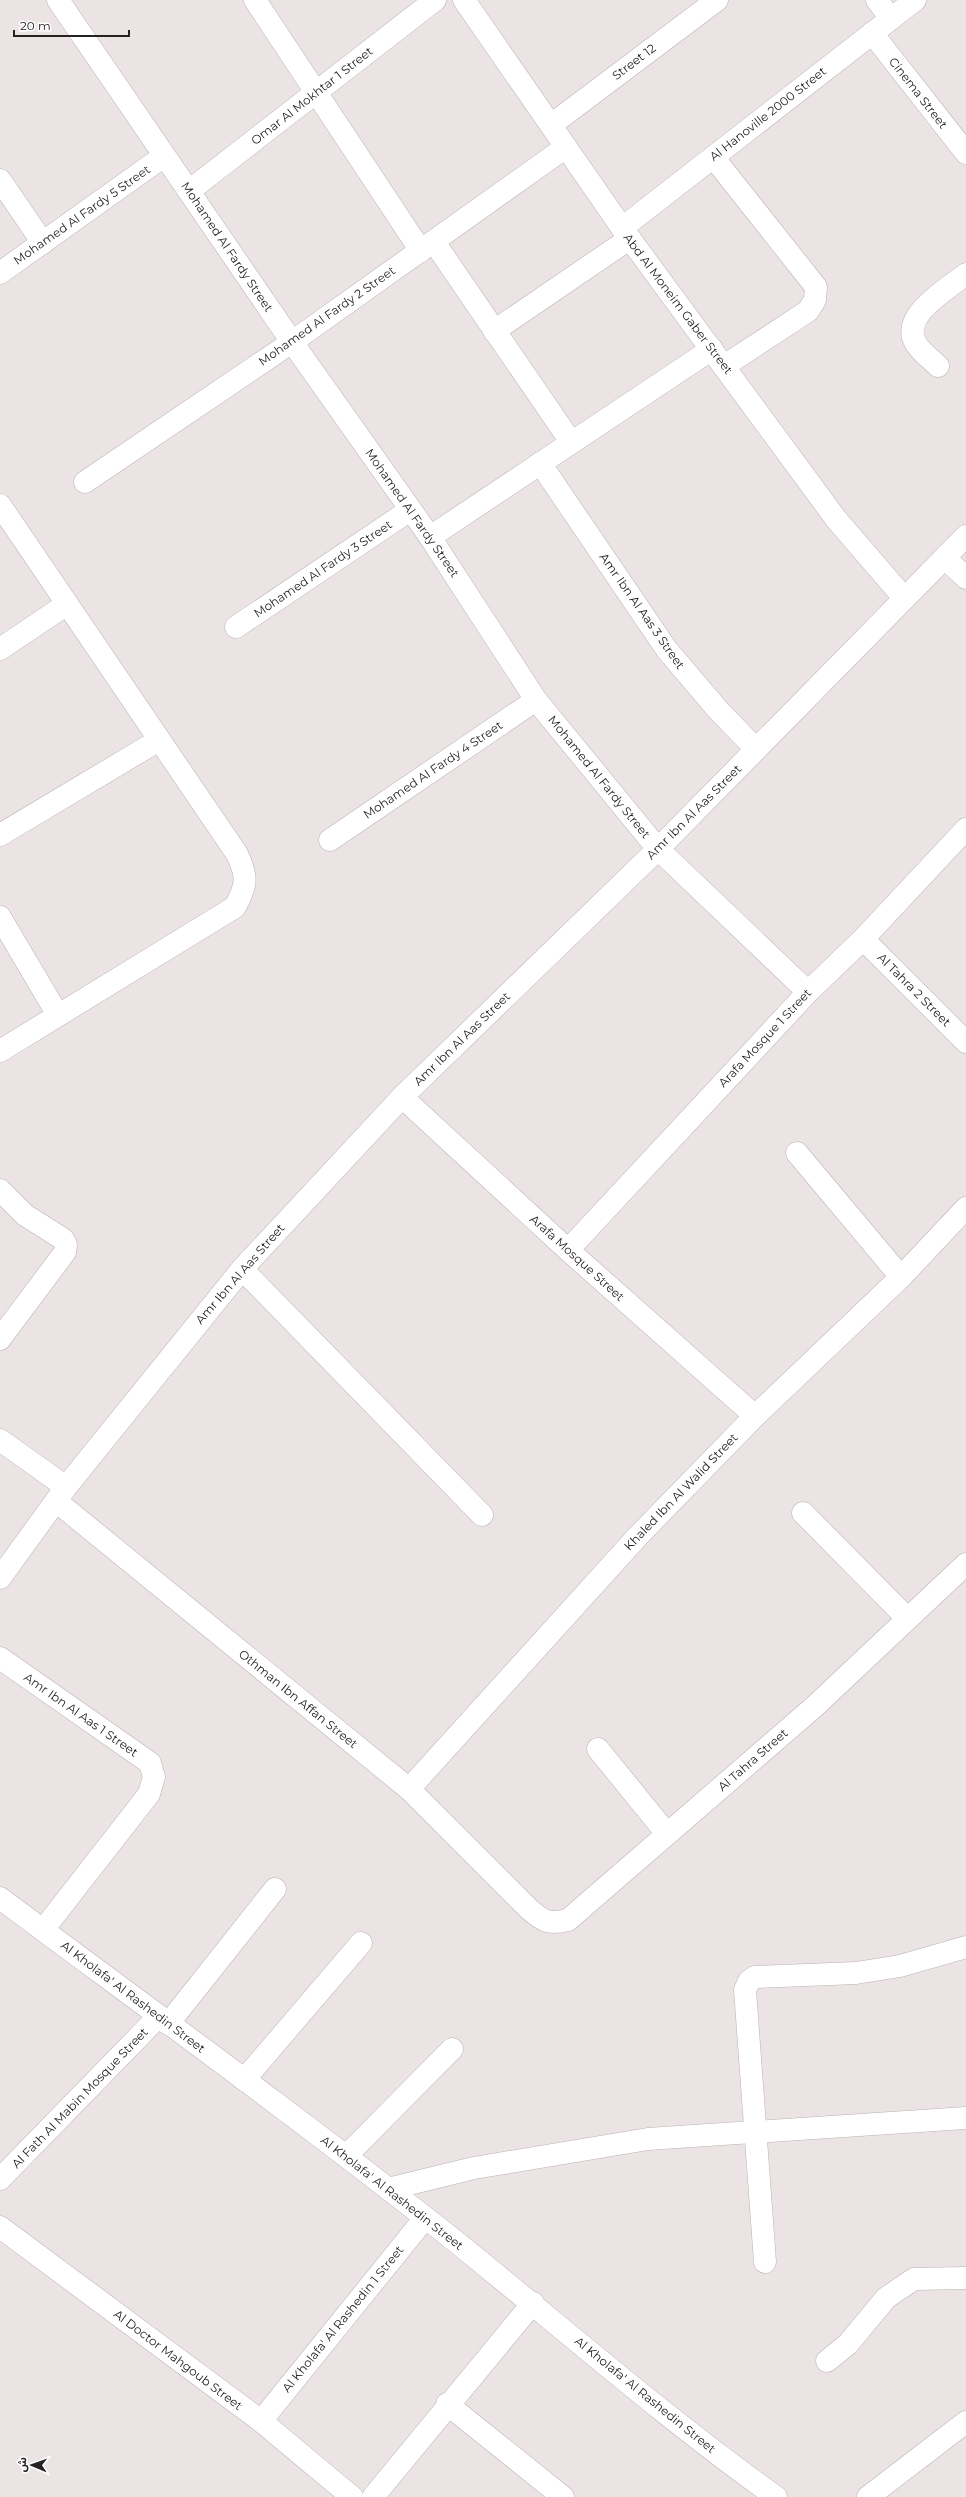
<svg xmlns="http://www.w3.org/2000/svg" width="966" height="2497" font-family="Montserrat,'Noto Sans Arabic',sans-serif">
  <rect width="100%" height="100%" fill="#ece3e4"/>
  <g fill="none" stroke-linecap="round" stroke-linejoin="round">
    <g stroke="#bbb2b3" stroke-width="23">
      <polyline id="service" points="346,2156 452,2049"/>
    </g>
    <g stroke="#bbb2b3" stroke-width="23">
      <g id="minor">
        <polyline points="58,0 292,342 430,537 536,700 658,849 808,992"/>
        <polyline points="255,0 421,251"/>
        <polyline points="464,0 622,228 836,519 904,598"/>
        <polyline points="877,0 891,19"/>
        <polyline points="872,33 966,153"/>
        <polyline points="551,125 717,0"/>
        <polyline points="713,157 816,287 815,300 808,311 724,366"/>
        <polyline points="0,180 43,243"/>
        <polyline points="189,191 435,0"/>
        <polyline points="622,228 915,0"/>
        <polyline points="434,242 571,442"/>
        <polyline points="0,273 164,156"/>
        <polyline points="494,331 629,239"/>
        <path d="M938 366C931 359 922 353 917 345 897 317 948 289 966 274"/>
        <polyline points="540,463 667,650 719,711 756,749"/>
        <polyline points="85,482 292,342 566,147"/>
        <path d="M0 505 237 854C248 877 247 885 235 907L0 1051"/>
        <polyline points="430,537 712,349"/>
        <polyline points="945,558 966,578"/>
        <polyline points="236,627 410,510"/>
        <polyline points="0,649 67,604"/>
        <polyline points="0,835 159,740"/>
        <polyline points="330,840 536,700"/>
        <polyline points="0,917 58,1015"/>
        <polyline points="863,939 966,1042"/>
        <polyline points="402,1097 568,1250 755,1416"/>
        <polyline points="797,1153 901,1277"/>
        <polyline points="0,1190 25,1215 63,1239 66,1245 65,1252 0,1339"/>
        <polyline points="568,1250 808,992 863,939 966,829"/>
        <polyline points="242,1269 482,1515"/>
        <polyline points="0,1440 66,1487"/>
        <path d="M56 1501 409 1789 529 1909C543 1921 548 1925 568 1920L814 1707 966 1564"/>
        <polyline points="803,1513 907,1618"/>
        <polyline points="0,1578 66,1487 242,1269 402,1097 658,849 966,536"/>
        <polyline points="0,1658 150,1763 154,1777 149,1794 43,1930"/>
        <polyline points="598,1749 667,1834"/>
        <polyline points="409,1789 638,1536 755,1416 901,1277 966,1208"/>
        <path d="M0 1898C149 2009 299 2118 445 2233 555 2321 661 2415 776 2497"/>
        <polyline points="168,2024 275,1889"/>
        <polyline points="244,2080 361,1943"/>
        <polyline points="0,2179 159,2016"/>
        <polyline points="388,2189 474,2168 648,2139 966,2118"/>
        <polyline points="0,2227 261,2421 352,2497"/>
        <polyline points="765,2262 745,1990 749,1981 755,1977 856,1973 900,1966 966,1947"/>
        <polyline points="827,2361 848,2344 886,2298 914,2279 966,2278"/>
        <polyline points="447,2404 563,2497"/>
        <polyline points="261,2421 425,2218"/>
        <polyline points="373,2497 533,2303"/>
        <polyline points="868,2497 966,2422"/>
      </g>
    </g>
    <use href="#service" stroke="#fff" stroke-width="22"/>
    <use href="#minor" stroke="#fff" stroke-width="22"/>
  </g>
  <g text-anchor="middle" stroke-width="3" stroke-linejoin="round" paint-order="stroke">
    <g font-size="12" fill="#252222" stroke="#fff">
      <text transform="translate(634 62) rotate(-37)" y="4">Street 12</text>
      <text transform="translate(918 93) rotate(52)" y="4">Cinema Street</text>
      <text transform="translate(312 96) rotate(-38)" y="4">Omar Al Mokhtar 1 Street</text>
      <text transform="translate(768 114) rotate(-38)" y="4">Al Hanoville 2000 Street</text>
      <text transform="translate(82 215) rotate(-35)" y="4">Mohamed Al Fardy 5 Street</text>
      <text transform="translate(227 247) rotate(56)" y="4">Mohamed Al Fardy Street</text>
      <text transform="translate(678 304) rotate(53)" y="4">Abd Al Moneim Gaber Street</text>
      <text transform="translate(327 316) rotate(-35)" y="4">Mohamed Al Fardy 2 Street</text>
      <text transform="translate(412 513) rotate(55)" y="4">Mohamed Al Fardy Street</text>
      <text transform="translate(323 569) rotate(-34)" y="4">Mohamed Al Fardy 3 Street</text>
      <text transform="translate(642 611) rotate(55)" y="4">Amr Ibn Al Aas 3 Street</text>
      <text transform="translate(433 770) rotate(-34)" y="4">Mohamed Al Fardy 4 Street</text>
      <text transform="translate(599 777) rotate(51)" y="4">Mohamed Al Fardy Street</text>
      <text transform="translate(694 812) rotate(-45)" y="4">Amr Ibn Al Aas Street</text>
      <text transform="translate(914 990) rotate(45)" y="4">Al Tahra 2 Street</text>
      <text transform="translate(765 1038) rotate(-47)" y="4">Arafa Mosque 1 Street</text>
      <text transform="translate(462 1039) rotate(-44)" y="4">Amr Ibn Al Aas Street</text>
      <text transform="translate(577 1258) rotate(42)" y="4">Arafa Mosque Street</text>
      <text transform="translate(240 1274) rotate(-49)" y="4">Amr Ibn Al Aas Street</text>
      <text transform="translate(681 1492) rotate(-46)" y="4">Khaled Ibn Al Walid Street</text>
      <text transform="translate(298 1699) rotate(39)" y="4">Othman Ibn Affan Street</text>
      <text transform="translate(81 1715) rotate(35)" y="4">Amr Ibn Al Aas 1 Street</text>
      <text transform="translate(753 1760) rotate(-41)" y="4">Al Tahra Street</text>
      <text transform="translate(133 1997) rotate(37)" y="4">Al Kholafa' Al Rashedin Street</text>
      <text transform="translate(80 2098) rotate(-46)" y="4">Al Fath Al Mabin Mosque Street</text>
      <text transform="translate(392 2193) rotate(38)" y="4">Al Kholafa' Al Rashedin Street</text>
      <text transform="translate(343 2319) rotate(-51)" y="4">Al Kholafa' Al Rashedin 1 Street</text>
      <text transform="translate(178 2360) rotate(37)" y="4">Al Doctor Mahgoub Street</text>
      <text transform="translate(645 2395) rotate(39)" y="4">Al Kholafa' Al Rashedin Street</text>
    </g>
  </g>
  <g transform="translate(32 2465) rotate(272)" stroke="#ffffff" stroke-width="3" paint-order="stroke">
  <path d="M0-3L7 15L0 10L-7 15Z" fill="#252222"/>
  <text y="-6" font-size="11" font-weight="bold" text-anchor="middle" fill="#252222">ش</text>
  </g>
  <path d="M14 30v6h115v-6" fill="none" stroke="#252222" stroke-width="2"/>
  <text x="20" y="30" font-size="12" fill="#252222" stroke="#ffffff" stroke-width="3" paint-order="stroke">20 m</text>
</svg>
